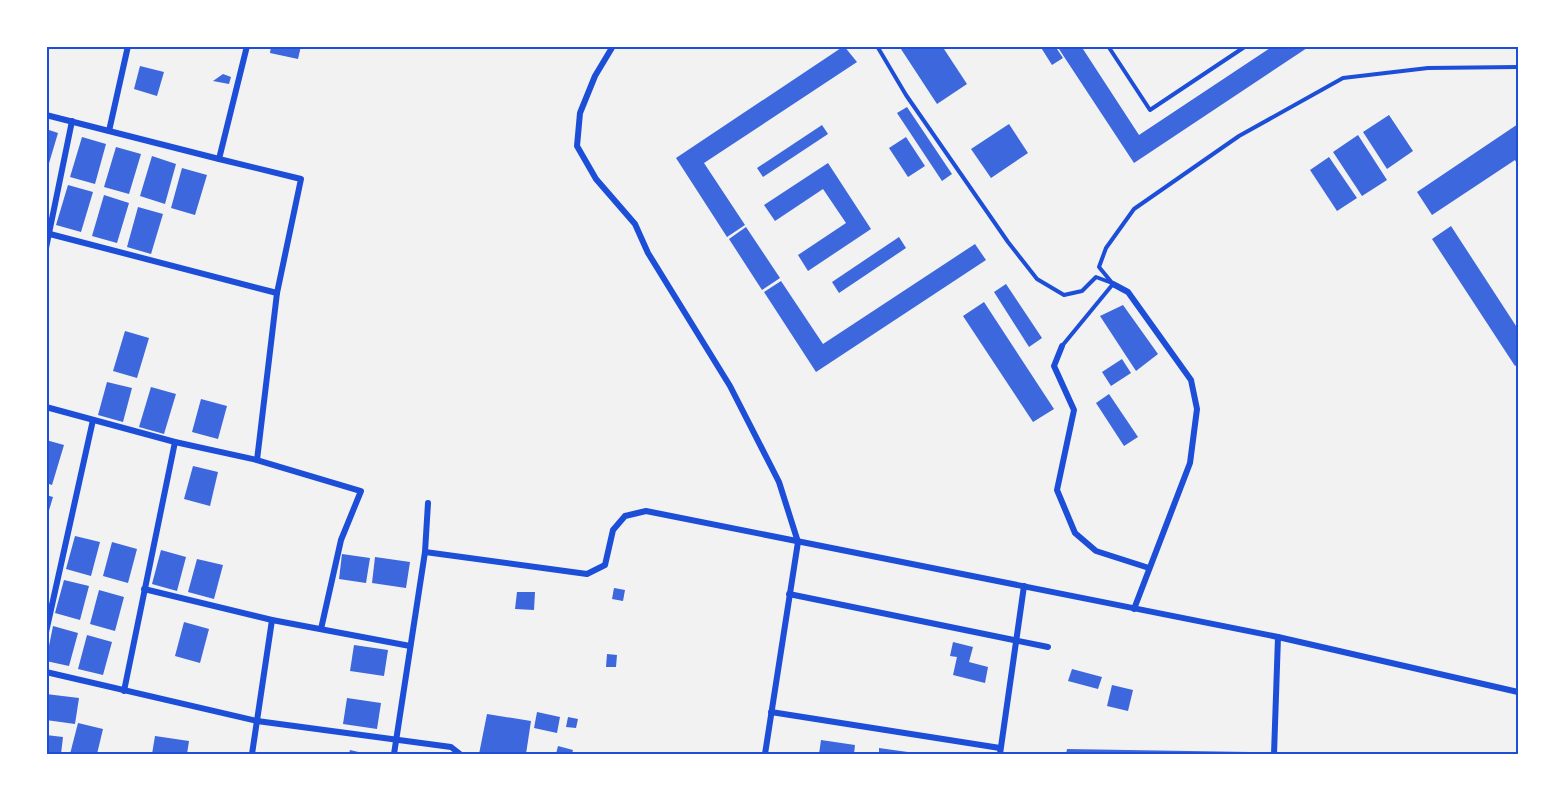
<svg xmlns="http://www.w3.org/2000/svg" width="1565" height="801" font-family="'Crimson Pro',serif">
  <rect width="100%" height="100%" fill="#f2f2f2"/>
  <g fill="#3d67dc">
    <polygon points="271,46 301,46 298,59 270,53"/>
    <polygon points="844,46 857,62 704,163 745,225 727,237 676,158"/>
    <polygon points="899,46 942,46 967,84 937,104"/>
    <polygon points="1040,46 1055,46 1063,58 1052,65"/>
    <polygon points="1057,46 1081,46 1139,135 1273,46 1310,46 1134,163"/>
    <polygon points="140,66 164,72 157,96 134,89"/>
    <polygon points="223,74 231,77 229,84 213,81"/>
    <polygon points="907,107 952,174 942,181 897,113"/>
    <polygon points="1389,115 1413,151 1387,169 1363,132"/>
    <polygon points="1009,124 1028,153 991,178 971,149"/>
    <polygon points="1518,124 1518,166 1515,160 1432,215 1417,192"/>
    <polygon points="822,125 828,134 763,177 757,168"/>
    <polygon points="46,129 58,133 47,170 46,169"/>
    <polygon points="1358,135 1387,180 1362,196 1333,152"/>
    <polygon points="82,137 106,144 95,184 70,177"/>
    <polygon points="906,137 925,166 908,177 889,148"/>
    <polygon points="116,147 141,154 129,194 104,187"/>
    <polygon points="152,156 176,164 165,204 140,196"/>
    <polygon points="1329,157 1357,198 1337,211 1310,170"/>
    <polygon points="828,163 871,229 808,271 798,255 846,223 823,189 775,221 764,205"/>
    <polygon points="182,168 207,175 195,215 171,208"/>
    <polygon points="68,185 93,192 81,232 56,225"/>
    <polygon points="104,195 129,203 117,243 92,236"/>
    <polygon points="138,207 163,214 151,254 127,247"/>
    <polygon points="1451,226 1518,329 1518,364 1515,366 1432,239"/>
    <polygon points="746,227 780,278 762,290 729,239"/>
    <polygon points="899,237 906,248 839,293 832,282"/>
    <polygon points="975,244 986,260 816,372 764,292 781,281 823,344"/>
    <polygon points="1006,284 1042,338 1029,347 994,292"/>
    <polygon points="984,302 1054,409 1033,422 963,316"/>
    <polygon points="1123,305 1158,354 1136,371 1100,316"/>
    <polygon points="125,331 149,338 137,378 113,371"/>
    <polygon points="1122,359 1131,373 1111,386 1102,372"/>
    <polygon points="107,382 132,388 123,422 98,415"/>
    <polygon points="151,387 176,394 164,434 139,427"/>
    <polygon points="1109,394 1138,437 1124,446 1096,403"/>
    <polygon points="201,399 227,406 218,439 192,432"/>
    <polygon points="46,440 64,445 52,485 46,483"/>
    <polygon points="193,466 218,472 210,506 184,499"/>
    <polygon points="46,495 53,497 47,517 46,517"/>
    <polygon points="75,536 100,542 91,576 66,569"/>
    <polygon points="112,542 137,549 128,583 103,576"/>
    <polygon points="161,550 186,557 177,591 152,584"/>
    <polygon points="342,554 370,558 366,583 339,579"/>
    <polygon points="375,557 410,562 406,588 372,583"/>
    <polygon points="197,559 223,565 214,599 188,592"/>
    <polygon points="64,580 89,586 80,620 55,613"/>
    <polygon points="614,588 625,590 623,601 612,599"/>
    <polygon points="99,590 124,597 115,631 90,624"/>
    <polygon points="517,592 535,592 534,610 515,609"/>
    <polygon points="184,622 209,629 200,663 175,656"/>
    <polygon points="53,626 78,633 69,666 46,661"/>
    <polygon points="87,635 112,642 103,675 78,669"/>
    <polygon points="953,642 973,647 969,662 988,667 985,683 953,675 957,657 950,656"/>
    <polygon points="354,645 388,650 384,676 350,671"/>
    <polygon points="607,654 617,655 616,667 606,667"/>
    <polygon points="1072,669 1102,677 1098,689 1068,681"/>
    <polygon points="1112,685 1133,690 1128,711 1107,706"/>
    <polygon points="46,694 79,698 75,724 46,720"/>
    <polygon points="347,698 381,703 377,729 343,724"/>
    <polygon points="537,712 560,717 557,733 534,728"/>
    <polygon points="487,714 531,721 526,754 479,754"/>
    <polygon points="568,717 578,719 576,728 566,727"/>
    <polygon points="78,723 103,729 97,754 70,754"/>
    <polygon points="46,735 63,737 61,754 46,754"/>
    <polygon points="155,736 189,741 187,754 152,754"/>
    <polygon points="821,740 855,745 854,754 819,754"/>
    <polygon points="558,746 573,750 572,754 556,754"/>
    <polygon points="879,748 915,753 915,754 879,754"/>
    <polygon points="1067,749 1250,752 1250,754 1066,754"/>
    <polygon points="350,750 367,754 349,754"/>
  </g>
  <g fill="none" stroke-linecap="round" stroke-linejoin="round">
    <g stroke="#1d4ed8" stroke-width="4">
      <polyline points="877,46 906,95 1008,242 1037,279 1064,295 1082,291 1096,277 1112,283"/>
      <polyline points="1108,46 1150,110 1246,46"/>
      <polyline points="1062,346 1113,284 1099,267 1106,248 1134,209 1239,136 1343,78 1428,68 1518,67"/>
    </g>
    <g stroke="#1d4ed8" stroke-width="6">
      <polyline points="247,46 219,159 301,179 277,293 257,460"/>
      <polyline points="613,46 595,76 580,113 577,146 596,179 635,224 648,253 730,386 779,482 798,542 765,754"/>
      <polyline points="46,115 219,159"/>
      <polyline points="109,131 128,46"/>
      <polyline points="46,233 277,293"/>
      <polyline points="46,248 72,121"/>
      <polyline points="1113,284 1128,292 1191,380 1197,409 1190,463 1134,609"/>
      <polyline points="1062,346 1054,366 1074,410 1057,490 1075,533 1096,551 1149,568"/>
      <polyline points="46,407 175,442 257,460 361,491 341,540 321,629"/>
      <polyline points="425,552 587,574 605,565 613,530 625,516 646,511 1278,637 1518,692"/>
      <polyline points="144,589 272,620 410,646"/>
      <polyline points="789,594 1048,647"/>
      <polyline points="46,632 93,420"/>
      <polyline points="46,672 257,721 451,747 460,754"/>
      <polyline points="124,691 175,442"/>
      <polyline points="771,712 1000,748"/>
      <polyline points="252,754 272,620"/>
      <polyline points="394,754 425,552 428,503"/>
      <polyline points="1000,754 1024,586"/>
      <polyline points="1274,754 1278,637"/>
    </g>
  </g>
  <rect width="1565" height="801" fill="none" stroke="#ffffff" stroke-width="96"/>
  <rect x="48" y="48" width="1469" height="705" fill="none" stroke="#1d4ed8" stroke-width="2"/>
</svg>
